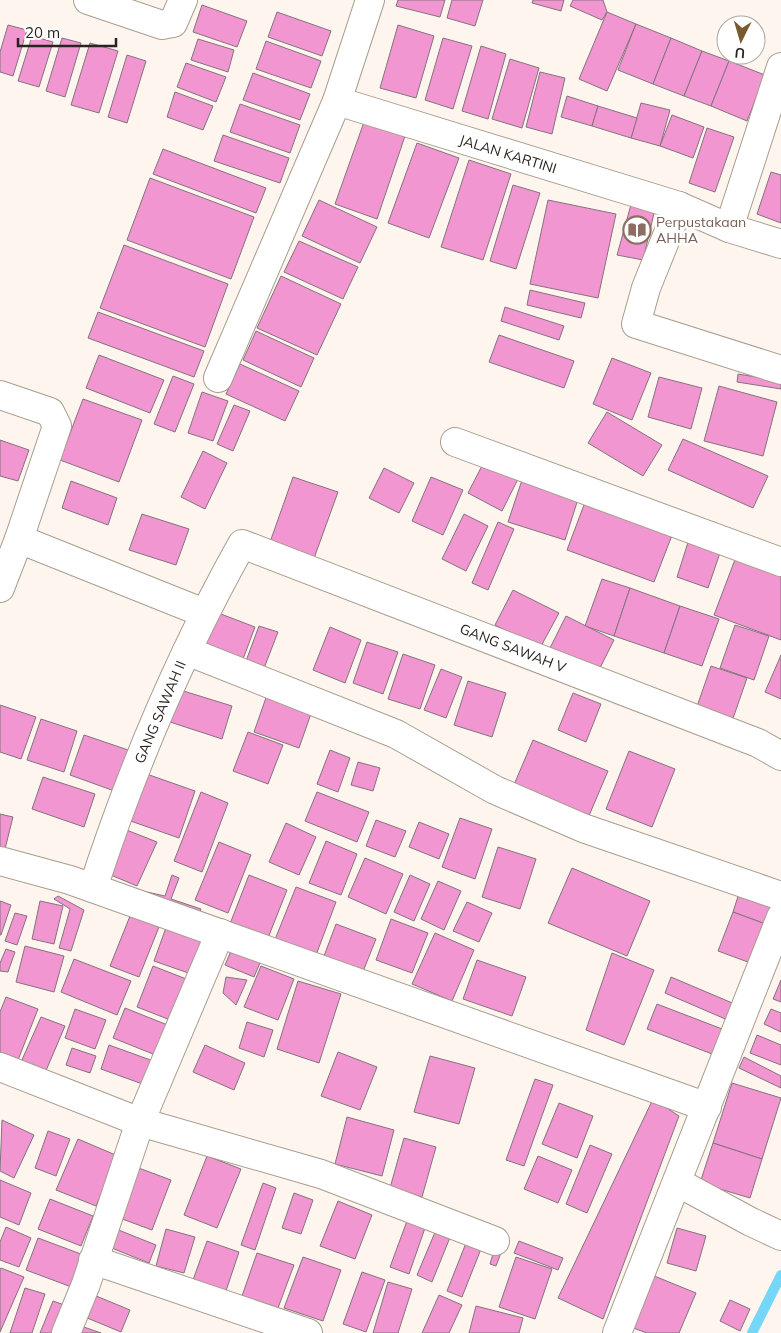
<svg xmlns="http://www.w3.org/2000/svg" width="781" height="1333" font-family="Mulish,sans-serif">
  <rect width="100%" height="100%" fill="#fef6ee"/>
  <g fill="none" stroke-linecap="round" stroke-linejoin="round">
    <polyline stroke="#74d7f8" stroke-width="10" points="752,1333 781,1275"/>
  </g>
  <g fill="#f196d0" stroke="#83737d">
    <polygon points="398,0 445,0 440,17 396,6"/>
    <polygon points="452,0 483,0 475,26 447,18"/>
    <polygon points="533,0 564,0 561,11 532,3"/>
    <polygon points="573,0 603,0 607,12 602,20 570,6"/>
    <polygon points="202,5 247,21 237,47 193,32"/>
    <polygon points="277,12 331,31 322,56 268,37"/>
    <polygon points="607,12 636,24 607,91 579,79"/>
    <polygon points="636,24 671,38 653,84 618,70"/>
    <polygon points="8,25 27,30 13,76 0,72 0,52"/>
    <polygon points="398,25 434,36 416,98 380,88"/>
    <polygon points="32,36 53,42 39,87 18,81"/>
    <polygon points="62,38 81,43 65,97 46,91"/>
    <polygon points="443,38 472,46 453,109 425,100"/>
    <polygon points="671,38 702,51 684,96 653,84"/>
    <polygon points="198,39 234,50 228,72 191,60"/>
    <polygon points="266,41 321,61 311,88 256,69"/>
    <polygon points="90,43 118,51 99,113 71,105"/>
    <polygon points="481,46 506,54 488,119 462,111"/>
    <polygon points="702,51 729,61 711,106 684,96"/>
    <polygon points="127,55 146,61 127,123 108,117"/>
    <polygon points="510,59 539,68 522,128 492,119"/>
    <polygon points="729,61 765,75 747,121 711,106"/>
    <polygon points="186,63 226,77 216,102 177,87"/>
    <polygon points="540,72 565,78 552,134 526,127"/>
    <polygon points="253,73 310,94 300,120 243,100"/>
    <polygon points="175,92 213,106 203,130 167,117"/>
    <polygon points="567,96 598,106 592,126 561,117"/>
    <polygon points="641,103 670,110 660,146 631,138"/>
    <polygon points="240,104 300,125 290,153 230,132"/>
    <polygon points="598,106 637,118 631,138 592,126"/>
    <polygon points="672,115 704,127 693,158 660,146"/>
    <polygon points="364,122 405,136 377,219 335,204"/>
    <polygon points="707,128 734,137 715,192 689,183"/>
    <polygon points="223,135 289,158 280,183 214,161"/>
    <polygon points="417,143 459,158 429,238 388,223"/>
    <polygon points="163,149 266,188 256,213 153,174"/>
    <polygon points="469,160 511,174 483,260 441,247"/>
    <polygon points="771,172 781,175 781,223 757,214"/>
    <polygon points="150,178 254,217 231,279 127,240"/>
    <polygon points="513,185 540,193 516,269 490,261"/>
    <polygon points="319,200 377,227 360,263 302,236"/>
    <polygon points="548,200 616,214 598,298 530,284"/>
    <polygon points="632,201 655,209 643,260 617,255"/>
    <polygon points="299,241 358,267 343,299 284,272"/>
    <polygon points="124,245 228,284 205,347 100,308"/>
    <polygon points="281,276 341,304 317,355 257,328"/>
    <polygon points="530,290 585,303 581,318 527,305"/>
    <polygon points="505,307 564,326 559,340 501,321"/>
    <polygon points="98,312 204,351 194,377 88,338"/>
    <polygon points="256,331 314,358 301,387 243,360"/>
    <polygon points="499,335 574,361 564,388 489,362"/>
    <polygon points="99,355 164,380 150,413 86,388"/>
    <polygon points="612,358 651,373 632,420 593,404"/>
    <polygon points="240,364 299,391 285,421 226,394"/>
    <polygon points="738,374 781,381 781,389 737,382"/>
    <polygon points="173,376 194,384 175,432 154,424"/>
    <polygon points="659,377 702,388 691,429 648,417"/>
    <polygon points="719,386 777,402 763,456 704,441"/>
    <polygon points="202,392 228,401 213,441 188,433"/>
    <polygon points="83,399 142,420 119,482 60,460"/>
    <polygon points="234,405 250,411 233,451 217,444"/>
    <polygon points="607,412 662,445 643,476 588,443"/>
    <polygon points="683,439 768,476 753,508 668,470"/>
    <polygon points="0,440 29,450 18,481 0,476"/>
    <polygon points="203,451 227,463 205,509 181,497"/>
    <polygon points="486,458 520,475 502,511 468,493"/>
    <polygon points="384,468 414,483 399,513 369,498"/>
    <polygon points="293,477 338,492 313,561 269,545"/>
    <polygon points="431,477 463,490 443,535 412,521"/>
    <polygon points="523,477 579,496 565,540 508,522"/>
    <polygon points="71,481 117,498 108,525 62,508"/>
    <polygon points="587,497 674,530 654,582 567,550"/>
    <polygon points="142,514 189,529 176,565 129,550"/>
    <polygon points="464,514 488,526 466,571 442,559"/>
    <polygon points="498,522 514,529 488,590 472,583"/>
    <polygon points="690,536 722,547 708,588 677,577"/>
    <polygon points="739,549 781,565 781,640 714,615"/>
    <polygon points="602,579 630,588 614,636 585,626"/>
    <polygon points="630,588 680,606 664,653 614,636"/>
    <polygon points="513,590 559,613 540,648 495,625"/>
    <polygon points="680,606 719,619 702,666 664,653"/>
    <polygon points="213,611 255,627 240,667 197,651"/>
    <polygon points="566,616 614,640 595,678 547,654"/>
    <polygon points="735,625 769,636 754,680 720,668"/>
    <polygon points="259,626 278,632 261,676 243,669"/>
    <polygon points="330,627 361,640 345,683 313,670"/>
    <polygon points="367,642 398,652 383,694 353,683"/>
    <polygon points="403,654 435,665 420,709 388,699"/>
    <polygon points="781,655 781,699 765,692"/>
    <polygon points="711,666 747,678 730,727 694,715"/>
    <polygon points="441,669 462,677 446,718 424,710"/>
    <polygon points="468,681 506,693 492,737 454,725"/>
    <polygon points="177,689 232,706 222,739 167,721"/>
    <polygon points="269,689 314,705 299,748 254,732"/>
    <polygon points="573,693 601,704 586,742 558,730"/>
    <polygon points="0,705 36,717 21,759 0,752"/>
    <polygon points="41,719 77,731 64,772 27,760"/>
    <polygon points="248,732 283,745 268,784 233,771"/>
    <polygon points="84,735 134,752 120,793 70,775"/>
    <polygon points="533,740 608,771 588,818 513,787"/>
    <polygon points="330,750 350,758 338,792 317,784"/>
    <polygon points="629,751 675,769 652,827 606,809"/>
    <polygon points="358,762 380,768 373,791 351,785"/>
    <polygon points="138,771 195,791 179,838 122,818"/>
    <polygon points="43,777 95,794 84,827 32,809"/>
    <polygon points="201,792 228,803 202,872 174,861"/>
    <polygon points="317,792 369,812 357,842 305,821"/>
    <polygon points="0,814 13,817 4,853 0,852"/>
    <polygon points="460,818 492,829 475,879 442,867"/>
    <polygon points="376,820 406,831 395,857 366,846"/>
    <polygon points="419,822 449,834 439,859 409,847"/>
    <polygon points="286,823 316,837 299,875 269,862"/>
    <polygon points="124,829 157,842 137,886 106,873"/>
    <polygon points="326,841 357,854 341,895 309,883"/>
    <polygon points="219,842 251,855 228,913 195,900"/>
    <polygon points="498,847 536,859 520,909 482,897"/>
    <polygon points="365,858 403,874 386,914 348,897"/>
    <polygon points="572,868 650,901 627,956 548,923"/>
    <polygon points="172,875 179,878 171,899 201,909 197,921 138,890 165,896"/>
    <polygon points="249,875 287,890 266,943 228,929"/>
    <polygon points="410,875 430,884 414,921 394,912"/>
    <polygon points="438,881 461,891 444,930 421,919"/>
    <polygon points="296,887 336,902 313,963 272,947"/>
    <polygon points="741,887 779,902 771,926 733,912"/>
    <polygon points="58,896 84,910 71,951 59,948 70,909 54,899"/>
    <polygon points="0,901 11,905 1,935 0,935"/>
    <polygon points="40,901 63,906 54,944 32,939"/>
    <polygon points="467,902 492,913 479,942 453,931"/>
    <polygon points="733,912 771,926 756,965 718,951"/>
    <polygon points="15,913 27,916 17,945 5,941"/>
    <polygon points="130,916 159,927 139,977 110,966"/>
    <polygon points="391,919 428,933 412,973 376,960"/>
    <polygon points="168,922 211,938 197,976 154,961"/>
    <polygon points="336,924 376,939 360,979 321,964"/>
    <polygon points="435,933 474,950 452,1001 412,984"/>
    <polygon points="234,944 263,956 254,977 225,965"/>
    <polygon points="25,946 64,956 54,992 16,982"/>
    <polygon points="6,949 15,952 8,972 0,971 0,963"/>
    <polygon points="612,953 654,970 624,1045 586,1030"/>
    <polygon points="74,959 131,981 117,1015 61,992"/>
    <polygon points="477,960 526,977 512,1016 463,999"/>
    <polygon points="153,966 194,982 178,1023 137,1007"/>
    <polygon points="261,966 294,979 278,1020 244,1007"/>
    <polygon points="226,977 247,980 236,1005 223,993"/>
    <polygon points="671,977 737,1005 730,1021 665,993"/>
    <polygon points="781,980 781,1002 773,999"/>
    <polygon points="298,981 341,994 319,1063 277,1049"/>
    <polygon points="6,997 38,1009 18,1060 0,1054 0,1012"/>
    <polygon points="657,1004 730,1032 720,1057 647,1029"/>
    <polygon points="125,1008 170,1026 158,1056 113,1038"/>
    <polygon points="75,1009 106,1020 95,1049 65,1038"/>
    <polygon points="771,1009 781,1013 781,1032 764,1024"/>
    <polygon points="41,1017 65,1026 45,1073 21,1062"/>
    <polygon points="247,1022 273,1030 264,1057 239,1048"/>
    <polygon points="757,1035 781,1045 781,1065 750,1053"/>
    <polygon points="109,1045 156,1062 148,1086 101,1069"/>
    <polygon points="205,1045 245,1063 234,1090 193,1072"/>
    <polygon points="72,1048 96,1056 90,1073 66,1065"/>
    <polygon points="338,1052 377,1067 360,1110 321,1096"/>
    <polygon points="430,1056 475,1068 459,1124 414,1112"/>
    <polygon points="744,1057 781,1076 781,1088 739,1068"/>
    <polygon points="535,1079 553,1085 524,1166 506,1160"/>
    <polygon points="732,1083 781,1098 762,1159 713,1143"/>
    <polygon points="653,1099 679,1116 603,1319 558,1298"/>
    <polygon points="559,1103 593,1116 577,1158 542,1144"/>
    <polygon points="347,1117 394,1130 382,1176 335,1164"/>
    <polygon points="2,1120 34,1135 14,1178 0,1171"/>
    <polygon points="48,1131 70,1139 56,1176 35,1168"/>
    <polygon points="404,1138 436,1147 422,1197 390,1188"/>
    <polygon points="78,1139 118,1156 96,1206 56,1190"/>
    <polygon points="713,1143 762,1159 750,1198 700,1183"/>
    <polygon points="590,1145 612,1154 587,1213 566,1204"/>
    <polygon points="207,1156 241,1169 217,1228 184,1215"/>
    <polygon points="538,1156 572,1170 558,1203 524,1189"/>
    <polygon points="136,1167 171,1180 152,1230 117,1217"/>
    <polygon points="0,1180 31,1193 19,1225 0,1217"/>
    <polygon points="263,1183 276,1188 255,1250 241,1245"/>
    <polygon points="294,1193 313,1200 301,1234 282,1228"/>
    <polygon points="50,1199 93,1216 81,1246 38,1229"/>
    <polygon points="338,1201 372,1215 355,1259 320,1246"/>
    <polygon points="407,1221 425,1228 409,1274 390,1267"/>
    <polygon points="6,1227 31,1238 19,1267 0,1260 0,1242"/>
    <polygon points="677,1228 706,1236 696,1271 667,1263"/>
    <polygon points="116,1229 156,1245 149,1263 109,1247"/>
    <polygon points="166,1229 195,1237 184,1273 156,1266"/>
    <polygon points="436,1230 451,1235 432,1282 417,1275"/>
    <polygon points="38,1238 89,1257 77,1289 26,1270"/>
    <polygon points="468,1238 483,1244 462,1297 447,1291"/>
    <polygon points="207,1241 239,1252 226,1291 193,1280"/>
    <polygon points="519,1241 563,1258 558,1270 514,1253"/>
    <polygon points="495,1247 502,1250 496,1266 490,1264"/>
    <polygon points="257,1253 294,1265 278,1308 242,1296"/>
    <polygon points="303,1257 341,1270 323,1321 284,1308"/>
    <polygon points="516,1257 552,1269 535,1319 499,1307"/>
    <polygon points="1,1268 24,1277 0,1332 0,1269"/>
    <polygon points="362,1272 385,1280 366,1332 343,1324"/>
    <polygon points="647,1273 696,1293 679,1333 647,1333 625,1325"/>
    <polygon points="388,1282 412,1289 398,1333 373,1333"/>
    <polygon points="25,1288 45,1294 32,1333 10,1333"/>
    <polygon points="89,1293 130,1310 121,1332 80,1315"/>
    <polygon points="439,1295 462,1305 449,1333 422,1333"/>
    <polygon points="730,1300 750,1309 740,1331 720,1321"/>
    <polygon points="53,1301 73,1308 63,1333 40,1333"/>
    <polygon points="476,1306 523,1318 519,1333 469,1333"/>
    <polygon points="81,1326 101,1333 79,1333"/>
  </g>
  <g fill="none" stroke-linecap="round" stroke-linejoin="round">
    <g stroke="#a89d8f" stroke-width="30">
      <g id="minor">
        <polyline points="88,0 162,25 173,23 183,0"/>
        <polyline points="337,101 679,206 729,228 781,244"/>
        <polyline points="679,206 646,288 636,324 781,370"/>
        <polyline points="729,228 781,67"/>
        <polyline points="218,378 337,101 370,0"/>
        <polyline points="0,395 50,412 57,426 19,539"/>
        <polyline points="455,442 781,562"/>
        <polyline points="0,588 19,539 204,613"/>
        <polyline points="187,651 396,734 495,790 583,828 781,896"/>
        <polyline points="0,861 70,880 707,1107"/>
        <path d="M93 888C132 768 181 653 242 544L758 743 781 756"/>
        <polyline points="0,1067 140,1122 321,1174 495,1241"/>
        <polyline points="677,1182 751,1222 781,1236"/>
        <polyline points="93,1260 308,1333"/>
        <polyline points="66,1333 86,1284 140,1122 220,933"/>
        <polyline points="617,1333 781,917"/>
      </g>
    </g>
    <use href="#minor" stroke="#fff" stroke-width="28"/>
  </g>
  <defs>
    <g id="library-ring" transform="scale(1.4375)"><circle r="9.5" fill="#fff" stroke="#8d6e63" stroke-width="1.5"/><path d="M-6-4Q-3-5.5-.7-3.5V5Q-3 3-6 4ZM6-4Q3-5.5 .7-3.5V5Q3 3 6 4Z" fill="#8d6e63"/></g>
  </defs>
  <g fill-rule="evenodd">
    <use href="#library-ring" x="637" y="230"/>
  </g>
  <g text-anchor="middle" stroke-width="5" stroke-linejoin="round" paint-order="stroke">
    <g font-size="14" fill="#29241f" stroke="#fff">
      <text transform="translate(508 154) rotate(17)" y="5">JALAN KARTINI</text>
      <text transform="translate(513 648) rotate(21)" y="5">GANG SAWAH V</text>
      <text transform="translate(160 712) rotate(-67)" y="5">GANG SAWAH II</text>
    </g>
    <g font-size="14" fill="#785e54" stroke="#fff" text-anchor="start">
      <text x="656" y="227">Perpustakaan<tspan x="656" dy="16">AHHA</tspan></text>
    </g>
  </g>
  <g transform="translate(741 40) rotate(185)"><circle r="24" fill="#ffffff" stroke="#a9a7a5"/>
  <path d="M0-4L9 19L0 12L-9 19Z" fill="#795a2f"/>
  <text y="-8" font-size="14" font-weight="bold" text-anchor="middle" fill="#29241f">U</text>
  </g>
  <path d="M18 38v8h98v-8" fill="none" stroke="#29241f" stroke-width="2.5"/>
  <text x="25" y="38" font-size="15" fill="#29241f" stroke="#ffffff" stroke-width="4" paint-order="stroke">20 m</text>
</svg>
